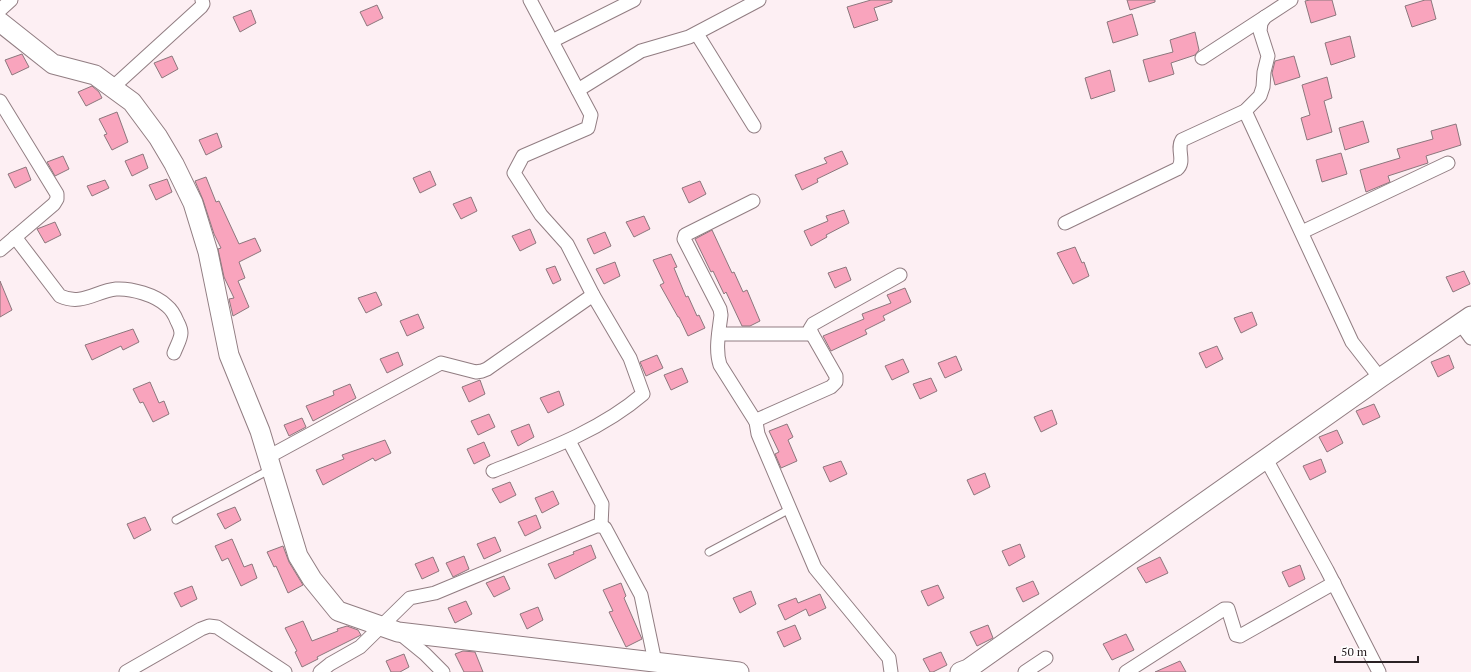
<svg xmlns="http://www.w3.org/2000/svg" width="1471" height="672" font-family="'PT Serif',serif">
  <rect width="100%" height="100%" fill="#fdeff3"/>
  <g fill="#f9a4bd" stroke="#8c777d">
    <polygon points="871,0 892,0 892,2 874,8 878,20 854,28 847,7"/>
    <polygon points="1127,0 1155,0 1155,2 1130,10"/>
    <polygon points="1310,0 1332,0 1336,15 1311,23 1305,1"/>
    <polygon points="1425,0 1431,0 1436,19 1412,27 1405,6"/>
    <polygon points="377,5 383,18 367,26 360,12"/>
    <polygon points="251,10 256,23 240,32 233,17"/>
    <polygon points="1132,14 1138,35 1113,43 1107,22"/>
    <polygon points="1195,32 1199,50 1195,55 1171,63 1174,74 1149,82 1143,60 1173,52 1170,40"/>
    <polygon points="1350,36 1355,57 1331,65 1325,43"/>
    <polygon points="22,54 29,67 12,75 5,60"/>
    <polygon points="172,56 178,69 162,78 154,63"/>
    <polygon points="1294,56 1300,77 1275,85 1272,73 1275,61"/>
    <polygon points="1110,70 1115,91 1091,99 1085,78"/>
    <polygon points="1327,77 1332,98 1324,101 1332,132 1307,140 1301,118 1310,115 1302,85"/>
    <polygon points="92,86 99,92 102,98 86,106 78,92"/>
    <polygon points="117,112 128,142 112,150 104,135 107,134 99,119"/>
    <polygon points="1363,121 1369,142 1345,150 1339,128"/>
    <polygon points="1456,124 1461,145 1426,156 1428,163 1388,176 1390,182 1366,192 1360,170 1400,158 1397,149 1433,139 1431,131"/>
    <polygon points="217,133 222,147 206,155 199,140"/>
    <polygon points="842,151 848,164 817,179 818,182 802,190 795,175 827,163 824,158"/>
    <polygon points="1341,153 1347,174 1322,182 1316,160"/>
    <polygon points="143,154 148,168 132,176 125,161"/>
    <polygon points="63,156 69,169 55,176 47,162"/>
    <polygon points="26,167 31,180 15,188 8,174"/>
    <polygon points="430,171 436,185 420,193 413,178"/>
    <polygon points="206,177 216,202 219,201 239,244 255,238 261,251 239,262 245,278 238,281 249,307 233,316 229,299 234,298 224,277 218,249 221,248 214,234 203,200 195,181"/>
    <polygon points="167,179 172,192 156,200 149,185"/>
    <polygon points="105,180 109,188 92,196 87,186"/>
    <polygon points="700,181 706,194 689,203 682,188"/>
    <polygon points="471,197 477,211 461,219 453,204"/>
    <polygon points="844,210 849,223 826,235 827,237 811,246 804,231 828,221 826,216"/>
    <polygon points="644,216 650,229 634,237 626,222"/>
    <polygon points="55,222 61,235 45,243 37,229"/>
    <polygon points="530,229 536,243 520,251 512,236"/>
    <polygon points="712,230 732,273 734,272 743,292 747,290 760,321 750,326 742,326 726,292 724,294 713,271 711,272 695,239"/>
    <polygon points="605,232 611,246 594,254 587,239"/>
    <polygon points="1075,247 1082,263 1084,262 1089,276 1073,284 1057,253"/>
    <polygon points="671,254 677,267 674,268 686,297 688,296 697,316 699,315 705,328 688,336 679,317 678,317 660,285 664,283 653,260"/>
    <polygon points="615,262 620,276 604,284 596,269"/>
    <polygon points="555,266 561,280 553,284 546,269"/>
    <polygon points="846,267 851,280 835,288 828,273"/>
    <polygon points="1464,271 1470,284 1453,292 1446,277"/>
    <polygon points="0,281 12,310 0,317"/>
    <polygon points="905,288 911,302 883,316 885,320 865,330 867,334 831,351 823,336 864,319 862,314 891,303 887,295"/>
    <polygon points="376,292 382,305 366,313 358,298"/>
    <polygon points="1252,312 1257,325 1241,333 1234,318"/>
    <polygon points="418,314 424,328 407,336 400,321"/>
    <polygon points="133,329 139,342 123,350 121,346 92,360 85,345"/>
    <polygon points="1217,346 1223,359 1206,368 1199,353"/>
    <polygon points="398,352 403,365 387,373 380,359"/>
    <polygon points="657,355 663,368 646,376 640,362"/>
    <polygon points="1449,355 1454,368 1438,377 1431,362"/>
    <polygon points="956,356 962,370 945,378 938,363"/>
    <polygon points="903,359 909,372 892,380 885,366"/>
    <polygon points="682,368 688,382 671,390 664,375"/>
    <polygon points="931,378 937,391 920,399 913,384"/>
    <polygon points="480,380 485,394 469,402 462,387"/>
    <polygon points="150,382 159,403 164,401 169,414 153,422 143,402 140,403 133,389"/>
    <polygon points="350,384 356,398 313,421 306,406 334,395 333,391"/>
    <polygon points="559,391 564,405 548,413 540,398"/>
    <polygon points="1374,404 1380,417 1363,425 1356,411"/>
    <polygon points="1052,410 1057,424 1041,432 1034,417"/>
    <polygon points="489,414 495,427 478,435 471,421"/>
    <polygon points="302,418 306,427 289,436 284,425"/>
    <polygon points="529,424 534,437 518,446 511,431"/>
    <polygon points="787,424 793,437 788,440 797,461 781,468 775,454 779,452 769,431"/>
    <polygon points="1337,430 1343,443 1327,452 1319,437"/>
    <polygon points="385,440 391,453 375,461 373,458 323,485 316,470 344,459 342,455"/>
    <polygon points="484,442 490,456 474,464 467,449"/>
    <polygon points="1321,459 1326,472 1310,480 1303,466"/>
    <polygon points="841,461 847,474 830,482 823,467"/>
    <polygon points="985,473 990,487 974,495 967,480"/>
    <polygon points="510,482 516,495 500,503 492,489"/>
    <polygon points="553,491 559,504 542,513 535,498"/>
    <polygon points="235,507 241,520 225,529 217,514"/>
    <polygon points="536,515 541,528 525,536 518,522"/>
    <polygon points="145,517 151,530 134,539 127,524"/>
    <polygon points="495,537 501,551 484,559 477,544"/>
    <polygon points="232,539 244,567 252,564 257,578 241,586 228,558 222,561 215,546"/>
    <polygon points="1020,544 1025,557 1009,566 1002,551"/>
    <polygon points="591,545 596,558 555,579 548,564 574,554 573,552"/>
    <polygon points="283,546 289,562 303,585 288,593 276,566 274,567 267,552"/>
    <polygon points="464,556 469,569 453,577 446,563"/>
    <polygon points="433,557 439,571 422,579 415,564"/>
    <polygon points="1160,557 1168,573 1146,583 1137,568"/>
    <polygon points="1300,565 1305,579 1289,587 1282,572"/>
    <polygon points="504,576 510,589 494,597 486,583"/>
    <polygon points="1033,581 1039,594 1023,602 1016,588"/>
    <polygon points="621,583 626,596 624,598 642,639 626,647 609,612 613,611 603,590"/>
    <polygon points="938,585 944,598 928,606 921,591"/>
    <polygon points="192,586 197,599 181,607 174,593"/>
    <polygon points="751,591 756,604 740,613 733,598"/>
    <polygon points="820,594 826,608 809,616 806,609 785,620 778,605 796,598 798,603"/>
    <polygon points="466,601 472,614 455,623 448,608"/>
    <polygon points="538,607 543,620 527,629 520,614"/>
    <polygon points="303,621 312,641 338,631 337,629 347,626 358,630 361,635 317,657 318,659 302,667 295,652 297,651 285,628"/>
    <polygon points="795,625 801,639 784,647 777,632"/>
    <polygon points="988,625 993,638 977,646 970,632"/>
    <polygon points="1126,634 1134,650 1112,660 1103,644"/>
    <polygon points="463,651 475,652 483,672 464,672 455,654"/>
    <polygon points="941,652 947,665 933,672 930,672 923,659"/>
    <polygon points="404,654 409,667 400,672 391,672 386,661"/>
    <polygon points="1180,661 1186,672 1155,672"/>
  </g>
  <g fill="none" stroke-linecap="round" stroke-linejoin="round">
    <g stroke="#917d82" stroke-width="9">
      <g id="lane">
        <polyline points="176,520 271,469"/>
        <polyline points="709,552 790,509"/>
      </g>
    </g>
    <g stroke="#917d82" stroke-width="15">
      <g id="street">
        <polyline points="0,10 11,0"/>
        <polyline points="697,34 754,126"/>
        <polyline points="552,41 634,0"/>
        <polyline points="1202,58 1265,17"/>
        <polyline points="112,88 201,7 203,4 202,0"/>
        <polyline points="578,90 641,51 689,37 759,0"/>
        <polyline points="0,101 57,194 57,199 54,204 0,250"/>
        <polyline points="1245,111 1352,342 1380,378"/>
        <path d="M753 201 685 235 684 239 720 309 721 315C719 332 715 349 720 365L756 422"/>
        <path d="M1065 223 1177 169C1186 162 1176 149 1182 140L1245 111 1260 96 1263 87 1264 72 1268 56 1260 31 1261 23 1265 17 1291 0"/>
        <polyline points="1302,232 1448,163"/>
        <path d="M15 237 60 296C82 306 96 291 116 289 131 288 156 295 167 306 172 310 175 316 177 321 179 325 181 328 181 333 181 339 176 347 174 353"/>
        <polyline points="1460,323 1471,338"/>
        <polyline points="719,334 812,334"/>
        <polyline points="569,441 602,504 601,526"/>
        <polyline points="268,457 441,363 476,372 482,371 487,369 593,295"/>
        <polyline points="1266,459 1327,570 1379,672"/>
        <path d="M493 471C544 451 600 431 643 394L630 358 593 295 567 244 541 215 514 173 523 156 588 128 591 115 530 0"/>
        <polyline points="398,632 425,654 443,672"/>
        <polyline points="126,672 201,629 209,626 217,627 285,672"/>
        <polyline points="320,672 330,664 360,647 410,598 435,593 596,526 601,526 605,528 641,595 655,662"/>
        <polyline points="891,672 889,658 815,568 758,434 756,422 759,419 831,387 836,382 836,376 812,334 810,329 813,324 900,275"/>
        <polyline points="1025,672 1046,658"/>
        <polyline points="1126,672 1224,609 1228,609 1236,635 1240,636 1334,583"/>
      </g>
    </g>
    <g stroke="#917d82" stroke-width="21">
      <g id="secondary">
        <polyline points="0,22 53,64 95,75 132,102 158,137 174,164 193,203 208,252 229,355 260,431 298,556 312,579 338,611 398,632 739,672"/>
        <polyline points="960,672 968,669 1380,378 1471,316"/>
      </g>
    </g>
    <use href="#lane" stroke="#fff" stroke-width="7"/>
    <use href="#street" stroke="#fff" stroke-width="13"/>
    <use href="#secondary" stroke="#fff" stroke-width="19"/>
  </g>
  <path d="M1335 656v6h83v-6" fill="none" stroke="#2a2124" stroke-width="2"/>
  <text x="1341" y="656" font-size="12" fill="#2a2124" stroke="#ffffff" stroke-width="3" paint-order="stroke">50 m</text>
</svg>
